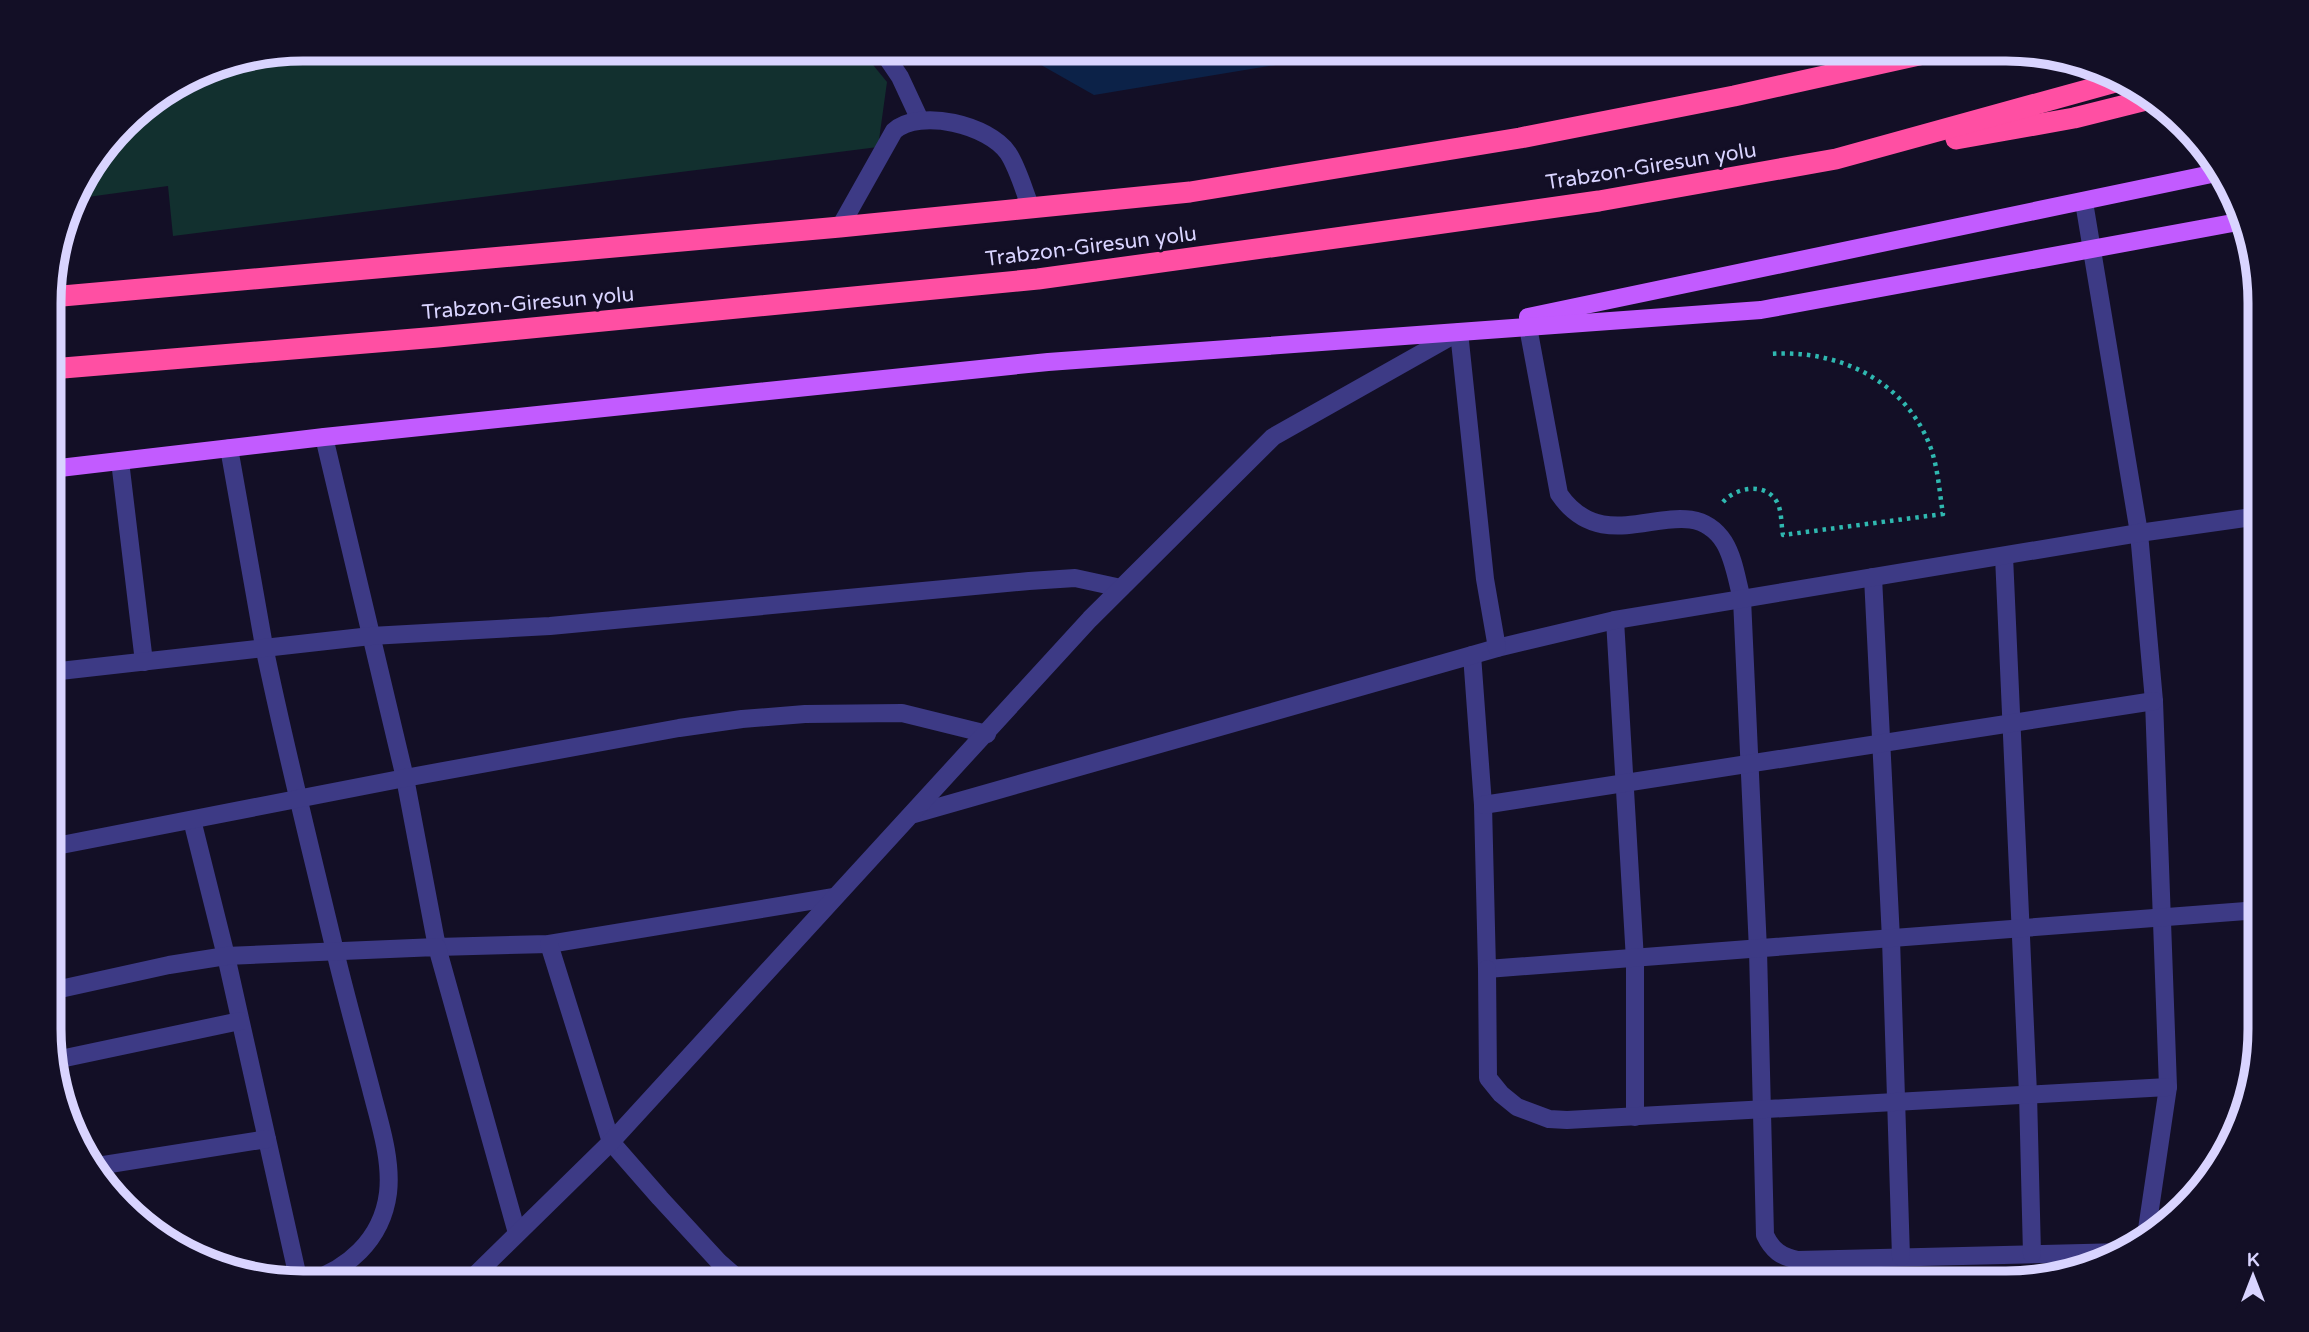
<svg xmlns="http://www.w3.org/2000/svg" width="2309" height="1332" font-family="'Varela Round',sans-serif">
  <rect width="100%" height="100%" fill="#130f26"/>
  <polygon fill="#12302f" points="303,49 860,49 887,82 878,147 173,236 168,186 73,199 75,190 135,112 206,68"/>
  <polygon fill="#0c2248" points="1013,49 1372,49 1094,95"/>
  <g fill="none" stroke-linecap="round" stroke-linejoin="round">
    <path stroke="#2fb8b0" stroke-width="4.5" stroke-dasharray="3.5 5" stroke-linecap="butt" d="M1723 502C1735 488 1765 481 1777 502 1782 511 1781 525 1783 535L1943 514C1939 490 1938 464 1928 441 1901 378 1835 349 1770 354"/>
    <g stroke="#3d3a85" stroke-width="18">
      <polyline points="881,49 900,77 920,120"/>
      <polyline points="2084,202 2139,533 2154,701 2168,1087 2146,1236"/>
      <path d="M840 227 894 131C920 108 989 125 1008 153 1018 168 1024 191 1031 208"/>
      <path d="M1528 327 1559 494C1609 567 1685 482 1724 542 1734 558 1737 581 1742 599L1758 950 1765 1235C1772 1250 1781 1257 1798 1260L2124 1252"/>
      <polyline points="324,437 405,778 437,947 549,944 834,897"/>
      <path d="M229 448C241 514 252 581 264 646 285 748 311 850 335 951 346 997 359 1043 371 1089 379 1121 392 1159 388 1193 382 1240 347 1271 303 1283"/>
      <polyline points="120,461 144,662"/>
      <polyline points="2004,556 2028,1094 2032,1254"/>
      <polyline points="1873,577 1891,939 1901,1257"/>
      <polyline points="1615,620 1635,960 1635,1117"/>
      <polyline points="1472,655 1483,805 1487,969 2259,910"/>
      <polyline points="51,672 371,636 550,626 1029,581 1075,578 1121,588"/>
      <polyline points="1483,805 2154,701"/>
      <polyline points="914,814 1497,648 1615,620 2139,533 2259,516"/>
      <polyline points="192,820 226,956 299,1282"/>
      <polyline points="51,847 405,778 679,728 742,719 805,714 902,713 987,734"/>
      <polyline points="549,944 611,1142 660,1198 719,1262 743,1283"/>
      <polyline points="1487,969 1488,1078 1501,1094 1517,1107 1549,1119 1567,1120 2168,1087"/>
      <polyline points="51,991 169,965 226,956 437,947 517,1233"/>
      <polyline points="51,1061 240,1021"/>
      <polyline points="91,1167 267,1139"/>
      <polyline points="467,1283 611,1142 1090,619 1273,437 1459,332 1485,579 1497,648"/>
    </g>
    <g stroke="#c25bff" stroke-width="18">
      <polyline points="1528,317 2221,172"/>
      <polyline points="51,469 324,437 1048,362 1761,310 2238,222"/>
    </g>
    <g stroke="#ff4fa3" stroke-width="21">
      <polyline points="1956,139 2074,118 2150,99"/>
      <polyline points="51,297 840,227 1190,192 1520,138 1734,96 1946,49"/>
      <polyline points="51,369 438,337 1038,279 1372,233 1599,201 1836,159 2123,80"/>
    </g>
  </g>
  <g text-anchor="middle" stroke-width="6" stroke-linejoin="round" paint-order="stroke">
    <g font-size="21" fill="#d9d4ff" stroke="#130f26">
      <text transform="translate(1651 166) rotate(-9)" y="7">Trabzon-Giresun yolu</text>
      <text transform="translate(1091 246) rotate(-7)" y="7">Trabzon-Giresun yolu</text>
      <text transform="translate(528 303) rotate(-5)" y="7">Trabzon-Giresun yolu</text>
    </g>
  </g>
  <path d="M0 0H2309V1332H0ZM303 61H2006A242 242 0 0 1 2248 303V1029A242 242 0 0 1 2006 1271H303A242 242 0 0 1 61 1029V303A242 242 0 0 1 303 61Z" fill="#130f26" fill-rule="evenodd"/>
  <path fill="none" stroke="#d9d4ff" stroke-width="9" d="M303 61H2006A242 242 0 0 1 2248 303V1029A242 242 0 0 1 2006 1271H303A242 242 0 0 1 61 1029V303A242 242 0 0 1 303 61Z"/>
  <g transform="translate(2253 1276)" stroke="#130f26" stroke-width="5" paint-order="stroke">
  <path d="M0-5L12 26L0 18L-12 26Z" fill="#d9d4ff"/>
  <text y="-10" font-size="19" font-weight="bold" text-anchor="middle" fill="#d9d4ff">K</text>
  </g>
</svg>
